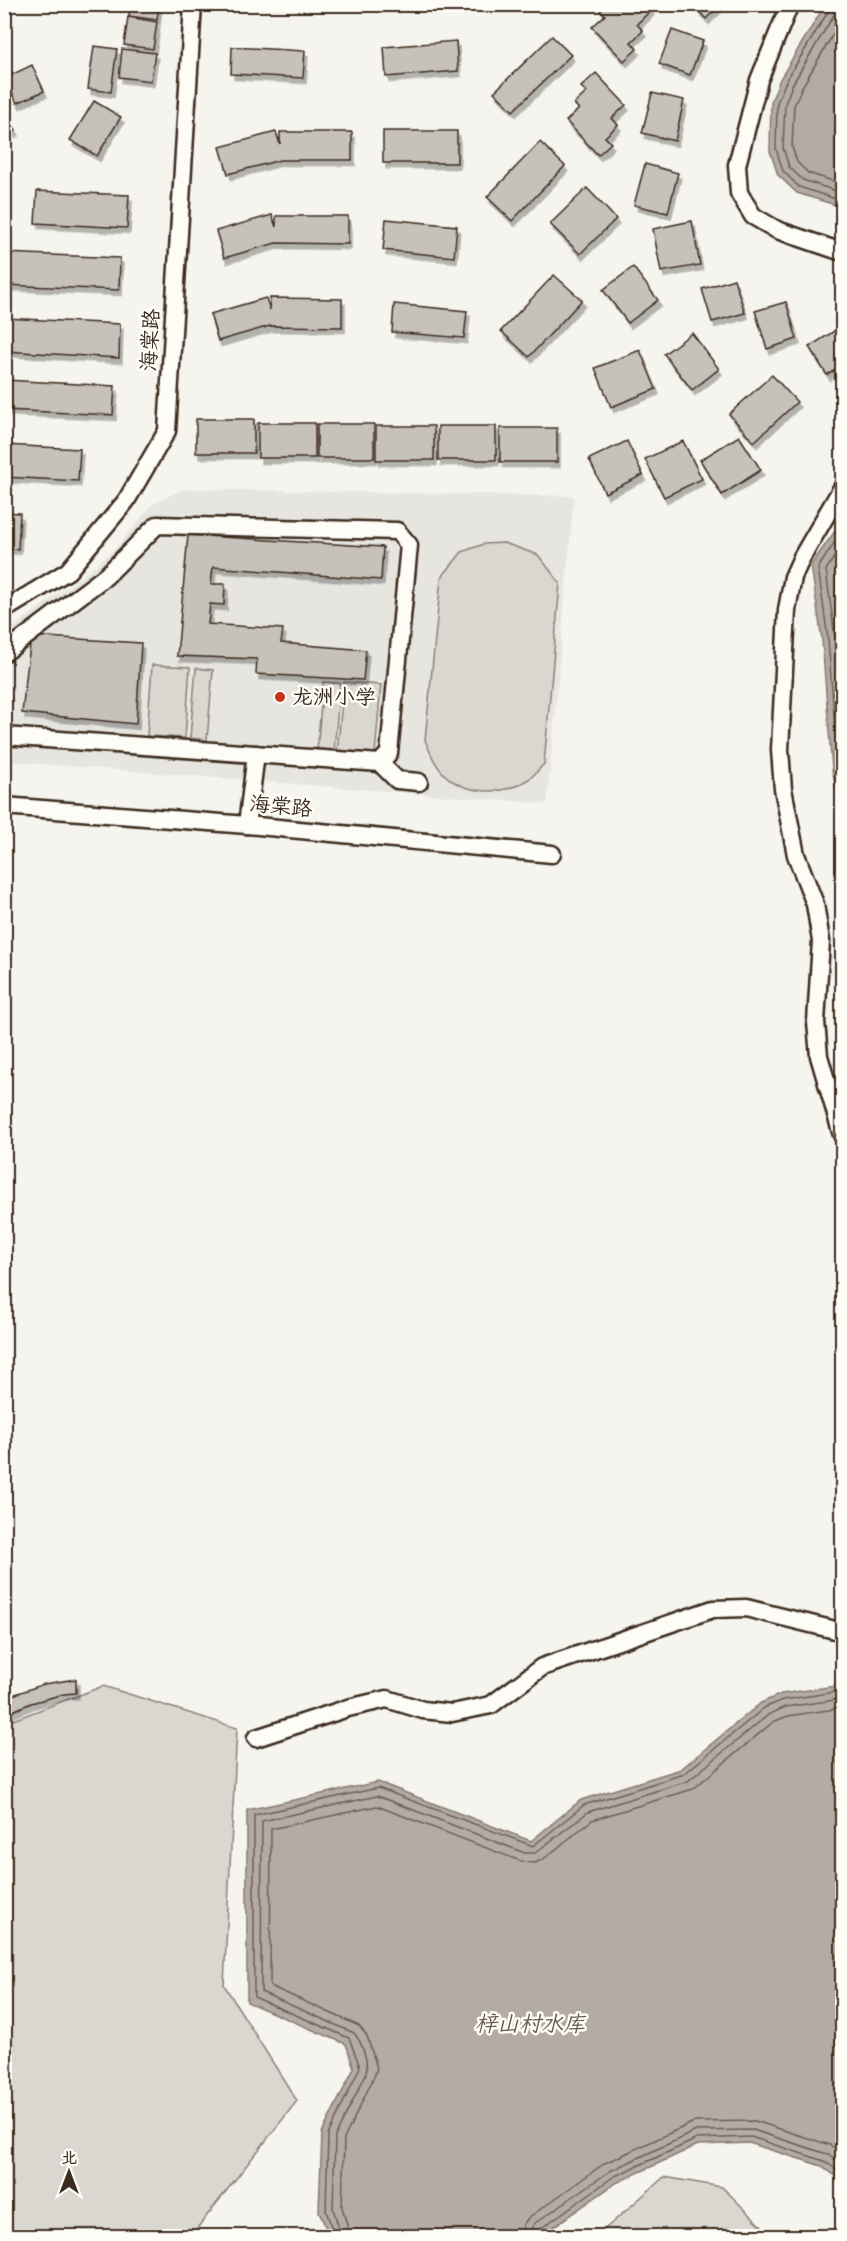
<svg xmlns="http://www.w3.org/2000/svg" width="847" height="2241" font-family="Itim,'LXGW WenKai TC',sans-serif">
  <defs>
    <filter id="shadow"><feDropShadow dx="3" dy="5.5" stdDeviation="0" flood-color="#0004"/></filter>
  </defs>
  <rect width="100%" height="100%" fill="#f5f4ee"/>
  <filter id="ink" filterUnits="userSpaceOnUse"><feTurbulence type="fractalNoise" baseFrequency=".0167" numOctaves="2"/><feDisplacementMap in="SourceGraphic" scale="12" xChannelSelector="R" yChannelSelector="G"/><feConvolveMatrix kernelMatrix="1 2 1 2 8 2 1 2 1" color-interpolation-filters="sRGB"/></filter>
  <g filter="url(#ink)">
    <polygon fill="#e7e5df" points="183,489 574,496 547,804 5,761 5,633 86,573 117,547 153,504"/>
    <g fill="#dad6d0" stroke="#8a8077" stroke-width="1.5">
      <path d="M504 543 538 555 560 583 544 764C539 769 533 777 527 780 502 796 464 795 443 773 434 763 430 752 425 740L441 578 462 552 484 544Z"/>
      <polygon points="152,665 190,667 185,738 147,736"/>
      <polygon points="196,668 213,670 207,740 190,738"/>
      <polygon points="323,682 340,683 334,752 317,751"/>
      <polygon points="344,682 381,685 375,754 337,753"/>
      <polygon points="103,1686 237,1728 224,1985 297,2101 191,2236 5,2236 5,1723"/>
      <polygon points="664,2177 722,2187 772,2236 597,2236"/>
    </g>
    <g fill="#b4aca4" stroke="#84786e" stroke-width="1.5">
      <polygon points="825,5 842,5 842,207 797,193 778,175 770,151 771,102 780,79"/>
      <polygon points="842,521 842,815 832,770 822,640 811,565"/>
      <polygon points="842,1685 842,2181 822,2166 749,2143 698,2145 616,2183 540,2236 329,2236 319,2211 322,2133 354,2068 346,2044 247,2002 247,1810 378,1782 531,1841 581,1800 681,1769 761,1703 781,1694"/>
    </g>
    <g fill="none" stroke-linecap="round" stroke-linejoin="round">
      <g stroke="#6b5e54" stroke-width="1.5">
        <polyline points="829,4 829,10 786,81 777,103 776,149 783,171 799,187 842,201"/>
        <polyline points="837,4 835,13 792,85 785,104 783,148 789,167 803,180 842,193"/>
        <polyline points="842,19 801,89 794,106 792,147 797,162 808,173 842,184"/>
        <polyline points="842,531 818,568 828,639 838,769 842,789"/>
        <polyline points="842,545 826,570 835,638 842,730"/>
        <polyline points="842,560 835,572 842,625"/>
        <polyline points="334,2236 326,2210 328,2135 360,2067 349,2038 254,1997 254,1815 378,1788 533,1846 584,1805 684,1774 764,1708 783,1700 842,1691"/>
        <path d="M341 2236 333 2208 335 2137 366 2074C369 2062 362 2042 354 2033L261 1992 262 1821 377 1796 525 1853H535L588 1812 688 1781 768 1715 785 1707 842 1699"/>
        <polyline points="350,2236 342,2207 344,2139 374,2077 377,2068 367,2036 359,2026 270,1986 271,1829 377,1806 523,1862 535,1863 545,1858 592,1820 693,1789 773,1722 788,1716 842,1708"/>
        <polyline points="521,2236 523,2225 528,2218 605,2163 694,2122 755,2121 830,2145 842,2153"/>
        <polyline points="530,2236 531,2229 535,2223 610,2171 696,2131 753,2130 827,2154 842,2164"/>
        <polyline points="537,2236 540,2229 613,2177 697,2139 751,2137 824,2161 842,2173"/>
      </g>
    </g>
    <g fill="#c7c1bb" stroke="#3b2a1e" stroke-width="1.5" filter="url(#shadow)">
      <polygon points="130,4 159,4 157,20 129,16"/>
      <polygon points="605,4 646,4 651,10 637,24 643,31 631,42 637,49 624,61 592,27 605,15 600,10"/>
      <polygon points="692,4 721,4 706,19"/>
      <polygon points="128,17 157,22 153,49 124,45"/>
      <polygon points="672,30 703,41 690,75 659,64"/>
      <polygon points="552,36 571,55 513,111 494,92"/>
      <polygon points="456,41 458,71 386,77 384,47"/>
      <polygon points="94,46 117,49 111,92 88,89"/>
      <polygon points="232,47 305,51 303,78 231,74"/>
      <polygon points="122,49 155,53 151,81 119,77"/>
      <polygon points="32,65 44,91 17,103 5,78"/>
      <polygon points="596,73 626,105 612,118 618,125 605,137 611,143 598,155 566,121 579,109 574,104 587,92 581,87"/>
      <polygon points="652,93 684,100 675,141 642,133"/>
      <polygon points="94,101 121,117 97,156 70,140"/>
      <polygon points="4,111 16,130 4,137"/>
      <rect x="383" y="131" width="74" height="32"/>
      <polygon points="276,132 280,144 280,132 352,132 352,160 280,160 228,174 220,147"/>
      <polygon points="540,142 565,166 512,221 487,197"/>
      <polygon points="645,164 678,173 668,213 634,205"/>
      <polygon points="587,188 616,219 580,254 550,224"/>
      <polygon points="37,191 129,195 127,228 35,223"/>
      <polygon points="272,215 276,227 276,216 348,216 348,244 276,243 224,258 216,231"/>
      <polygon points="386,219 457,226 454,257 383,250"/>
      <polygon points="692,221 700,265 661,272 653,229"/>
      <polygon points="4,253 120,258 119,290 4,285"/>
      <polygon points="633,267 658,300 628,323 603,290"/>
      <polygon points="554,275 582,300 529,357 501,331"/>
      <polygon points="734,279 745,313 712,322 702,289"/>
      <polygon points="266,298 270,310 270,298 342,299 342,327 270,326 218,341 210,314"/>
      <polygon points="786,302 797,339 767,349 755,311"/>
      <polygon points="394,304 467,311 464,338 392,332"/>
      <polygon points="4,318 120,324 119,358 4,351"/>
      <polygon points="842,326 842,366 827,375 809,347"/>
      <polygon points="692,333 719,369 692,390 664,354"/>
      <polygon points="640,350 656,389 611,407 595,368"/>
      <polygon points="772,375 797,402 754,442 729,414"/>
      <polygon points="4,380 115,386 113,415 4,410"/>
      <rect x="196" y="419" width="58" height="34"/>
      <rect x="258" y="423" width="57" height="35"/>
      <rect x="317" y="424" width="57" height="34"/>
      <rect x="376" y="426" width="58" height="34"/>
      <rect x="438" y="426" width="58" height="34"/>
      <rect x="500" y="428" width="57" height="34"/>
      <polygon points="739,436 761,470 722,495 700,460"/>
      <polygon points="627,441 643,475 605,493 589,459"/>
      <polygon points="683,441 702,479 664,497 645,459"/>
      <polygon points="4,445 80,449 78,481 4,477"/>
      <polygon points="4,512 20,513 18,549 4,548"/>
      <polygon points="188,535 383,547 381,580 213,567 211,584 225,584 224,605 210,604 208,624 283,629 281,643 366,650 363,680 256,674 257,659 177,656"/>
      <polygon points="31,636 141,643 136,724 22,713"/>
      <polygon points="76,1679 76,1693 64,1694 31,1703 4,1715 4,1698 44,1684"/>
    </g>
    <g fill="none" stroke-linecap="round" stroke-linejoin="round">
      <g stroke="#3b2a1e" stroke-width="21">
        <g id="minor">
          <polyline points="790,4 759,80 737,165 739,193 753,216 777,230 842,252"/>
          <polyline points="842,488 802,557 793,577 787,610 780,750 783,789 796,855 815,904 821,941 816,1022 819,1056 842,1135"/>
          <polyline points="4,610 68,571 126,501 167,431 193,4"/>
          <polyline points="4,653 106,576 157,525 397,531 409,545 389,753 380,763 4,736"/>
          <polyline points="380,763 397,780 419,782"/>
          <polyline points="4,806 247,825 552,854"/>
          <polyline points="247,825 256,754"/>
          <polyline points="256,1738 348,1708 387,1699 423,1710 452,1713 491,1705 542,1667 713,1609 746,1608 835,1630 842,1629"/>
        </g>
      </g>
      <use href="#minor" stroke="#fdfcf7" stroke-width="16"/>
    </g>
  </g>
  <circle fill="#c8321e" stroke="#fdfcf7" stroke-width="2" cx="280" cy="697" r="6"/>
  <g text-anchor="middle" stroke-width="5" stroke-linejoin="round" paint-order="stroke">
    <g font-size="21" fill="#3b2a1e" stroke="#fdfcf7">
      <text transform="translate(150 340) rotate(-87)" y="7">海棠路</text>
      <text transform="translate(281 806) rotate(5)" y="7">海棠路</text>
    </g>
    <g font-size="21" fill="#3b2a1e" stroke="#fdfcf7" text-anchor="start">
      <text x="292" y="704">龙洲小学</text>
    </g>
    <g font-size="22" font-style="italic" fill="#65584d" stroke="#fdfcf7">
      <text x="530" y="2031">梓山村水库</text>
    </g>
  </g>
  <rect width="847" height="2241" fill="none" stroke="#fdfcf7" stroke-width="24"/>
  <rect x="12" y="12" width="823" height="2217" fill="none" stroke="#3b2a1e" stroke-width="2" filter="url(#ink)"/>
  <g transform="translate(69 2172)" stroke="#fdfcf7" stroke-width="4.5" paint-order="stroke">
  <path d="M0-4.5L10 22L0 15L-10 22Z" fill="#3b2a1e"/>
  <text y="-9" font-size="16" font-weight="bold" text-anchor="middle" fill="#3b2a1e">北</text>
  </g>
</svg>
